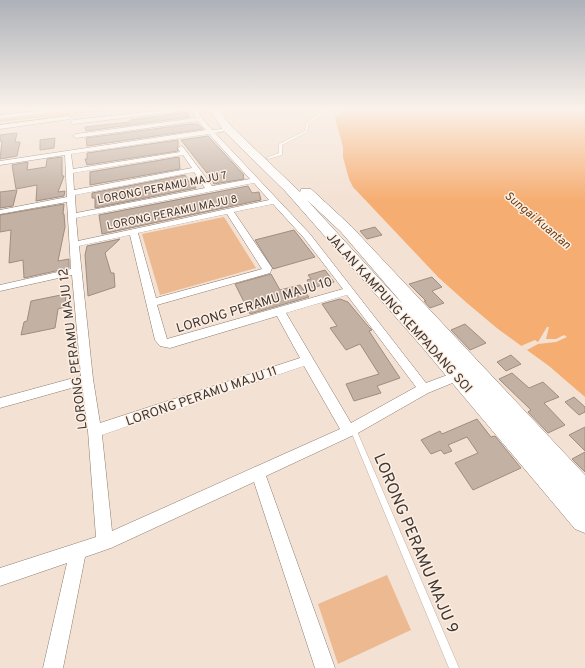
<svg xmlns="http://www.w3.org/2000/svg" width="585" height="668" font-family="Overpass,sans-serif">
  <rect width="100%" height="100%" fill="#f3e1d3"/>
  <g fill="#edb990">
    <polygon points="224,217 256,268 160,295 142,234"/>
    <polygon points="387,575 411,630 338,664 318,604"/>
  </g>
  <polygon fill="#f6ad71" points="350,108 585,108 585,397 549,366 498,329 467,303 439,278 353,187 349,179 343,157 343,147 335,118 336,116 349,110"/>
  <polygon fill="#f3e1d3" points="547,327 549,327 546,339 556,339 564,335 567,337 556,342 538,344 527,350 521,346 535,340 538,342"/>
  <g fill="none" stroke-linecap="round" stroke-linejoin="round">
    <g stroke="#f6ad71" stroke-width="1.5">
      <polyline points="269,108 277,108"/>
      <polyline points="0,121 121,108"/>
    </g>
  </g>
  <g fill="#c3b1a4" stroke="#9e8d80">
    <polygon points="188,112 189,117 86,131 85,127 130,122 130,120"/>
    <polygon points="191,124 198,124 203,129 87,146 86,138"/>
    <polygon points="17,133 15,142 20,142 17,156 0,159 2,141 0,141 0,135"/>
    <polygon points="208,136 244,175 243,176 244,179 214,184 209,172 207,173 181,140"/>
    <polygon points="55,138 54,148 40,150 40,140"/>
    <polygon points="178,140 178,146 177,148 178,151 87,165 85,159 87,159 87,153"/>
    <polygon points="62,157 62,176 64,176 58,192 65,191 64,196 36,201 37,185 16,189 12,165 28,162 27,170 46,167 47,159"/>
    <polygon points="179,157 180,169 90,185 90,172"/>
    <polygon points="185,175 189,182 192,181 196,188 95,208 95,198 92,198 92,193"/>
    <polygon points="248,186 252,193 259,192 261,200 102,234 99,215"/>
    <polygon points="17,190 13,206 0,208 0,192"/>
    <polygon points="64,204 63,214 64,214 65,227 58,261 69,259 69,268 24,278 23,260 9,263 11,230 0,232 0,215"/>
    <polygon points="375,227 382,235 367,239 360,231"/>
    <polygon points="294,230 315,257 273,269 255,240"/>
    <polygon points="120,239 105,253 111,273 114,273 115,287 88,296 85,255 87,246"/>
    <polygon points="325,270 334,282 312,288 307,280 311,279 308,275"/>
    <polygon points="271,274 280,290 300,285 309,297 250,314 235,284"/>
    <polygon points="432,277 442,287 432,291 444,303 430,308 424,301 426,301 409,284"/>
    <polygon points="66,294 65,307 58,309 55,328 21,335 24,322 27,321 31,301"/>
    <polygon points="340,299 348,302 368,326 372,330 369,331 400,378 377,386 381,393 354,401 346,384 379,374 360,344 346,350 330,328 337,326 322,304"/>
    <polygon points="465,324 486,343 470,350 451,330"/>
    <polygon points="511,355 521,364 506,371 497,362"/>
    <polygon points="512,373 529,388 543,382 559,397 544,403 565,425 548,433 528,412 531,410 499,379"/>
    <polygon points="574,397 585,407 585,412 579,415 565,402"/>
    <polygon points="477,419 491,437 495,436 521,468 473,490 455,463 478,453 467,437 448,445 452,451 444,454 441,450 431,454 421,440 440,431 442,434"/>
    <polygon points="585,427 585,451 569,435"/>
    <polygon points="585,452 585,472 572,459"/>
  </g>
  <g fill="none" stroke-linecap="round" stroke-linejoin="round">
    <g stroke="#8c7c6f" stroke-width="0.5">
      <g id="lane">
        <polygon points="344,108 348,108 328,111 309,123 307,132 282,145 282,155 268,159 266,158 279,153 279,144 305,131 307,122 326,109"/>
        <polygon points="353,426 355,427 356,429 459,668 449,668 350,429 351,427"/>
      </g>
    </g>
    <g stroke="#8c7c6f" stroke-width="1">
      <g id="street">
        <polygon points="64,108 68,109 65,111 0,119 0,115"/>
        <path d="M184 108H196L202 118 212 130 230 128V130L215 133 310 234 426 383 458 371 462 373 464 376 462 379 428 393 358 433 266 476 335 668H315L254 482 111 548 85 557 63 668H43L67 563 0 586V568L96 537 88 431 82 385 0 408V398L81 376 72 275 0 291V285L71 269 67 202 0 214V210L67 197 65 155 0 165V161L206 130 198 121 76 138 73 136 76 134 196 118 192 110 73 124 70 122 73 120ZM209 134 250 179 212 186 183 147 181 146 178 148 180 152 73 169 71 154ZM183 155 192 168 74 190 73 173ZM194 172 205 188 76 213 75 195ZM254 183 269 200 78 241 76 218ZM273 204 304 238 343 289 167 339 157 305 270 273 272 268 234 212ZM227 214 262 269 156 298 138 233ZM130 235 155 340 160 346 170 348 277 316 300 358 100 423 93 379 79 246ZM347 295 416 387 351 423 286 313ZM304 366 340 429 112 531 102 435Z"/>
        <polygon points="68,116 70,117 70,119 0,129 0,125"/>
      </g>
    </g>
    <g stroke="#8c7c6f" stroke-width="1">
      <path id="highway" d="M211 108H220L223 116 232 127 300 192 301 189H311L351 226 585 475V533L575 529 422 347 285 191 224 131 213 116ZM307 200 341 232 402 303 396 297Z"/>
    </g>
    <use href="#lane" fill="#fff" fill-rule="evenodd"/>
    <use href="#street" fill="#fff" fill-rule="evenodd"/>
    <use href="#highway" fill="#fff" fill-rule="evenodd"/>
  </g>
  <linearGradient id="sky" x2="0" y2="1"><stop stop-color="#adb1b8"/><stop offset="0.54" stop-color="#faf2eb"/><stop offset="1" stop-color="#faf2eb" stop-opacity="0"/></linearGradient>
  <rect width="585" height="201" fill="url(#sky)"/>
  <g text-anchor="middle" stroke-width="3" stroke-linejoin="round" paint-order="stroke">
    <g font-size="11" fill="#3f3732" stroke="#fdefe4">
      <text transform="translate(162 187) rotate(-11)" y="4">LORONG PERAMU MAJU 7</text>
      <text transform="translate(172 212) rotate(-12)" y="4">LORONG PERAMU MAJU 8</text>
    </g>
    <g font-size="12" font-style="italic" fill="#6f4013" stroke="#fdefe4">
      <text transform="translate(538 220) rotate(40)" y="4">Sungai Kuantan</text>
    </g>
    <g font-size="13" fill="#3f3732" stroke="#fdefe4">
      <text transform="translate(254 304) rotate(-17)" y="5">LORONG PERAMU MAJU 10</text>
      <text transform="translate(400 312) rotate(48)" y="5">JALAN KAMPUNG KEMPADANG SOI</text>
      <text transform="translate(72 349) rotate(-97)" y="5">LORONG PERAMU MAJU 12</text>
      <text transform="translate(201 395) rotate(-19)" y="5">LORONG PERAMU MAJU 11</text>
    </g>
    <g font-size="16" fill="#3f3732" stroke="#fdefe4">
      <text transform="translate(417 543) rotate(67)" y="6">LORONG PERAMU MAJU 9</text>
    </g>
  </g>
</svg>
